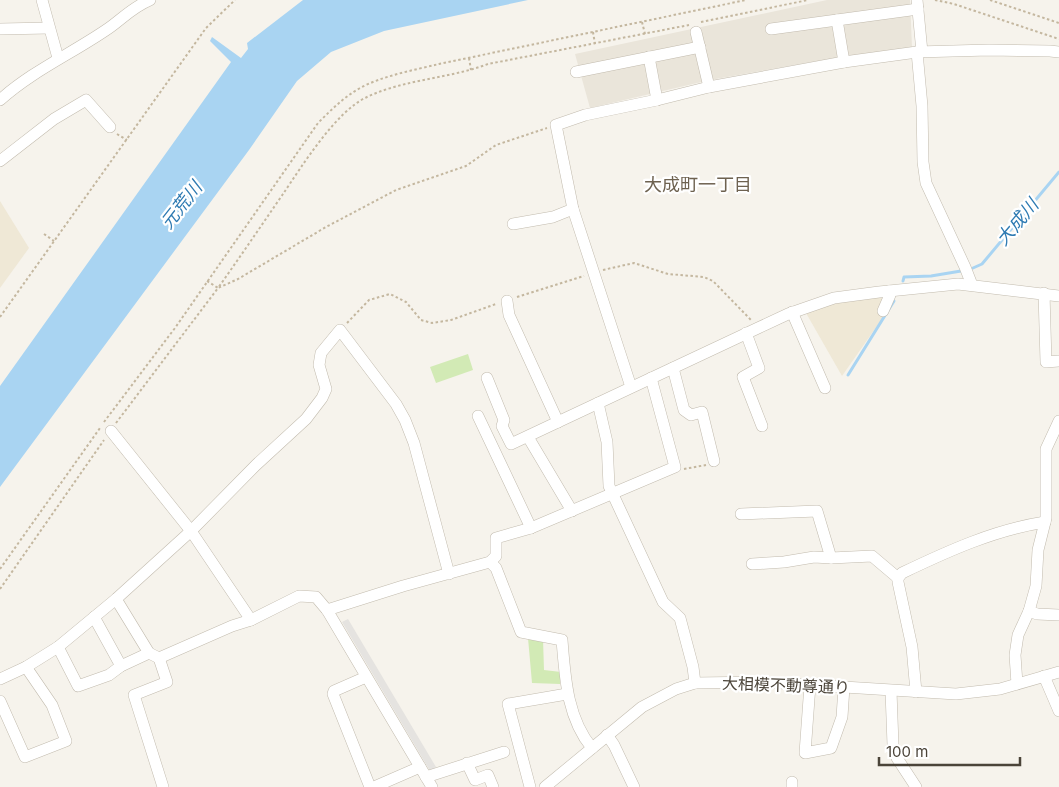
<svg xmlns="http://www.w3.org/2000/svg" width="1059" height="787" font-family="Inter,'Noto Sans JP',sans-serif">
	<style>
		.residential { fill: #eae5da }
		.education { fill: #efe8d6 }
		.green { fill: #d2eab5 }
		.parking { fill: #e5e3e0 }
		.water { fill: #a9d4f2 }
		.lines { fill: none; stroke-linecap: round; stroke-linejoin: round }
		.stream { stroke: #a9d4f2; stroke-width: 3 }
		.minor-casing { stroke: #c2bbae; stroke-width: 12 }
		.path { stroke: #c4b79f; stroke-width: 2; stroke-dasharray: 2.5 2.5; stroke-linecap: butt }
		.minor { stroke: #fff; stroke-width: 11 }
		.labels { text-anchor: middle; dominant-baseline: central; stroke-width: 4.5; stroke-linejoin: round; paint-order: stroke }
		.street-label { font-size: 16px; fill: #4b4439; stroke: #fff }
		.neighbourhood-label { font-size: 18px; fill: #6e6250; stroke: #fff }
		.water-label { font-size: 18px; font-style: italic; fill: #2e7ab2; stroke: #fff }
	</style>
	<rect width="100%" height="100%" fill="#f6f3ec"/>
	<path class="residential" d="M827 0H910L912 47 811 62 710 80 590 108 575 54Z"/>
	<g class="education">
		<path d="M0 201 29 248 0 288Z"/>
		<path d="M886 297V313L842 376 806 313 827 305 849 299Z"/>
	</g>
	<g class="green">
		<path d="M468 354 473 370 436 383 430 367Z"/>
		<path d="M528 638 543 639 544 670 561 672 560 684 532 683Z"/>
	</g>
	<path class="parking" d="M348 619 436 767 430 771 342 622Z"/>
	<path class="water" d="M303 0H528L384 31 331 52 297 81 249 150 0 487V386L231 62 210 41 212 37 241 58 248 49 247 43Z"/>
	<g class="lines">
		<g class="stream">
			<path d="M973 268 982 264 1059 172"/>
			<path d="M903 281 904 277 931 276 961 271"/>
			<path d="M848 375 894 301"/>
		</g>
		<defs>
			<g id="minor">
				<path d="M42 0 58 58"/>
				<path d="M917 0 922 52"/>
				<path d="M837 20 844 62"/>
				<path d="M0 29 49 28"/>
				<path d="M771 29 918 9"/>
				<path d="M696 32 709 87"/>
				<path d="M917 52 922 106 923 162 926 183 965 267 972 285"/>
				<path d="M649 57 657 100"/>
				<path d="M576 72 700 47"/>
				<path d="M0 100C32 71 73 53 109 28 123 18 133 7 150 0"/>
				<path d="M0 161 54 119 86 100 110 127"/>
				<path d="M513 224 553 217 573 209"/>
				<path d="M1044 293 1046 362 1059 361"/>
				<path d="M507 301 509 315 558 422"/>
				<path d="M883 311 890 295 889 291"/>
				<path d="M792 312 825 388"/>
				<path d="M746 333 759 368 743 377 762 426"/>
				<path d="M673 368 684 410 691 415 702 412 714 461"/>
				<path d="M487 378 504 420 502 426 511 444 758 328 788 314 834 298 879 292 958 284 1059 296"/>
				<path d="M631 387 573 209 556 125 585 115 657 100 709 87 844 62 917 52 989 50 1050 51 1059 52"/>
				<path d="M598 403 607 442 609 486 663 602 680 618 693 667 695 683"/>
				<path d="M478 416 531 528"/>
				<path d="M111 431 191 531 251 620 299 596 316 597 327 610 432 787"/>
				<path d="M528 437 572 511"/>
				<path d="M741 514 817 511 831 558"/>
				<path d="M490 562 496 568 521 632 562 640C565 677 567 718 592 748"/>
				<path d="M752 564 784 562 814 557 831 558 872 556 898 578"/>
				<path d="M116 599 149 653 159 658 232 626 251 620"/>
				<path d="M327 610 403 586 490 562 496 556V538L531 528 675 467 651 378"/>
				<path d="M1029 611 1037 614 1059 615"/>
				<path d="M94 617 121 666"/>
				<path d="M58 647 78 686 109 675 121 666 149 653"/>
				<path d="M159 658 167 682 134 695 163 787"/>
				<path d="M1044 676 1059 711"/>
				<path d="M366 677 334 691 333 694 370 787"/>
				<path d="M0 679 26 667 58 647 116 599 191 531 256 465 306 419 322 398 326 389 319 365 321 353 340 330 396 404 405 420 414 443 449 574"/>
				<path d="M1017 684 1015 655 1018 635 1029 611 1036 586 1038 550 1046 518V449L1059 421"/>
				<path d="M810 685 805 753 831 748 842 717 844 687"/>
				<path d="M891 691 893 745 897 758 916 787"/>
				<path d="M916 692 912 647 898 582V578L902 573C948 551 994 530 1045 522"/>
				<path d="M0 701 25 757 66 741 52 705 26 667"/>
				<path d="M607 735 614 745 634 787"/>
				<path d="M467 763 475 780 488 775 493 787"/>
				<path d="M426 777 504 752"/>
				<path d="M792 782V787"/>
				<path d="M374 787 420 767"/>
				<path d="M530 787 508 704 567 694"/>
				<path d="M545 787 642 707 676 689 695 683 764 682 956 694 1000 689 1059 672"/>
			</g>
		</defs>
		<use href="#minor" class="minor-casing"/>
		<g class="path">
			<path d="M935 0 954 4 1059 39"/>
			<path d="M990 0 1059 23"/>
			<path d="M642 22 645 34"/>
			<path d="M701 22 808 0"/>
			<path d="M593 32 595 44"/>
			<path d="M469 58 471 70"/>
			<path d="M117 134 127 140"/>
			<path d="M44 234 54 241"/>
			<path d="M603 270 634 263 668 274 704 277 713 281 751 320"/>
			<path d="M207 281 218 288C240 257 261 226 283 194 302 166 336 111 367 97 405 79 448 79 488 64L689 25"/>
			<path d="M517 297 584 276"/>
			<path d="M0 317 206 28 235 0"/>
			<path d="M347 323 369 300 390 294 406 302 421 320 432 323 451 320 496 304"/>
			<path d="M104 422 175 328 318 123C331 110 344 97 360 88 382 76 414 70 439 64L746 0"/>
			<path d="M116 423 218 288 238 279 326 227 396 190 466 166 496 145 547 128"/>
			<path d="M684 469 706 465"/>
			<path d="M0 569 100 428"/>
			<path d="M0 589 104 440"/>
		</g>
		<use href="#minor" class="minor"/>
	</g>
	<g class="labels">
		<g class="street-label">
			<text transform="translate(786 685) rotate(2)">大相模不動尊通り</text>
		</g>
		<g class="neighbourhood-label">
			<text x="698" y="184">大成町一丁目</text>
		</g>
		<g class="water-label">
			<text transform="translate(181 205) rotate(-52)">元荒川</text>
			<text transform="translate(1017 222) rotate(-50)">大成川</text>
		</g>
	</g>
	<path d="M879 757v8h141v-8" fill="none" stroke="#4b4439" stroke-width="2.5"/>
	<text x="886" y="757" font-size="15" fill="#4b4439" stroke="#ffffff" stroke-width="4" paint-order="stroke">100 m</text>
</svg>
